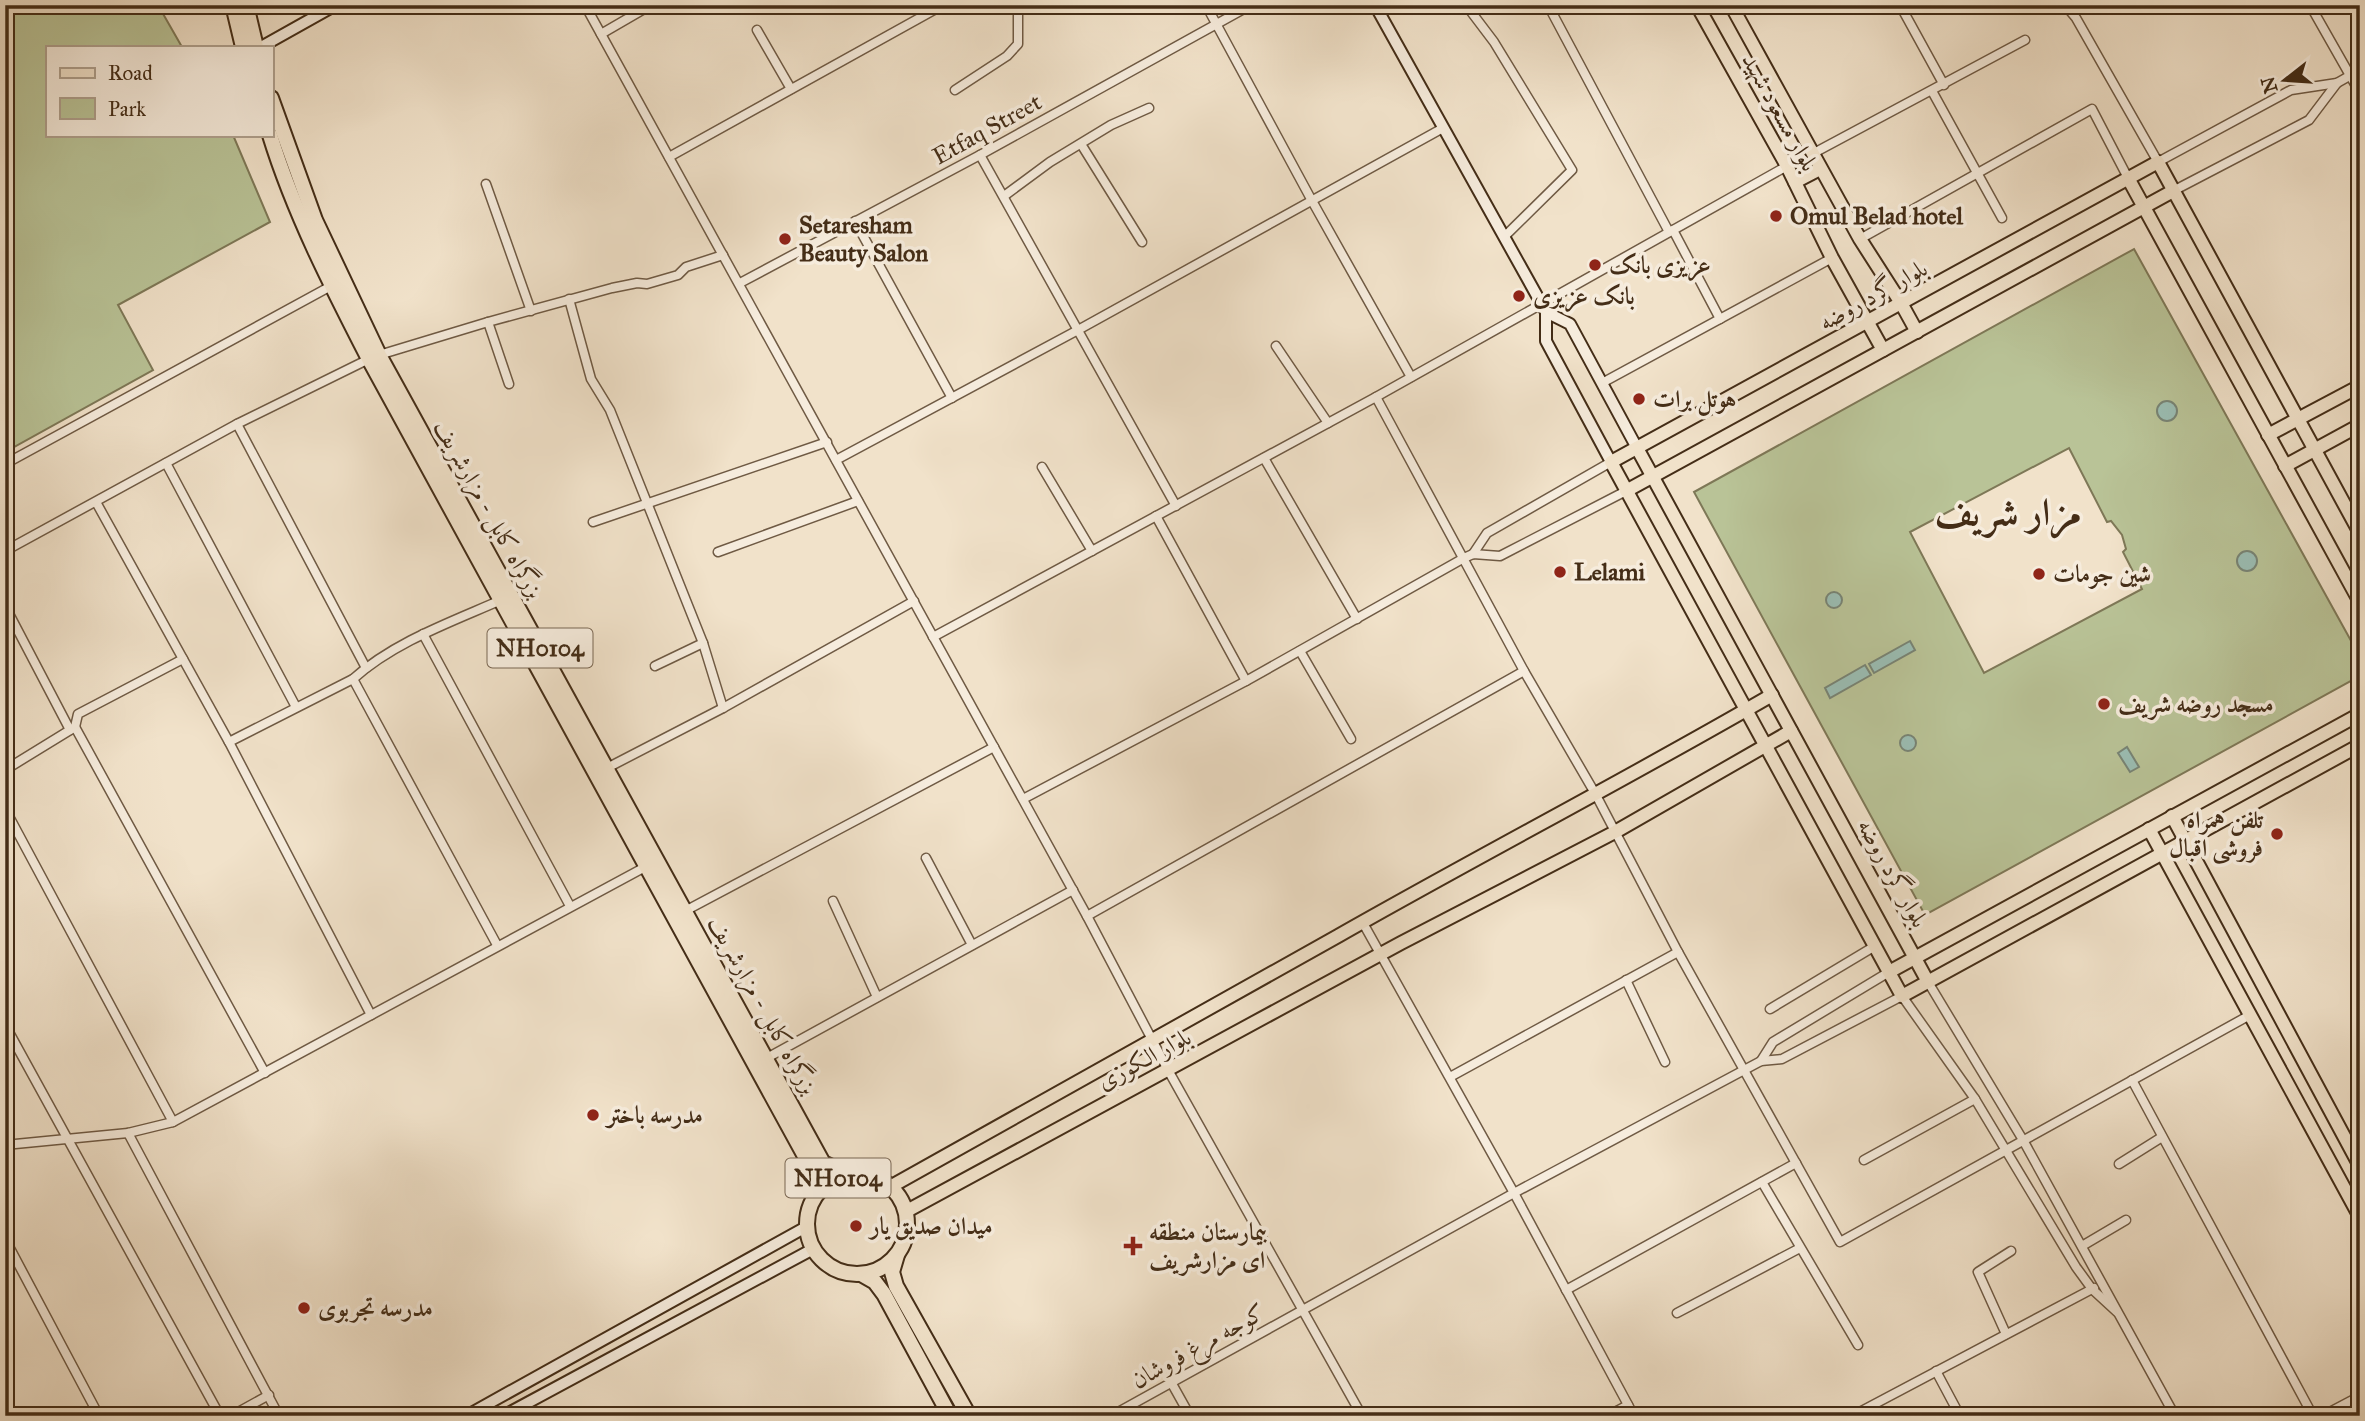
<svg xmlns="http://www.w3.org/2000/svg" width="2365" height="1421" font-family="'IM FELL Great Primer',Amiri,serif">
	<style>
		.green { fill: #b9c397; stroke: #7e7857; stroke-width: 2; fill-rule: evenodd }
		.water { fill: #9bbeb4; stroke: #788475; stroke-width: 2 }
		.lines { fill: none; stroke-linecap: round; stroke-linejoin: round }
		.street-casing { stroke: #6f5a44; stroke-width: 11 }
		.secondary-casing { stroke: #442d17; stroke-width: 14 }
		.primary-casing { stroke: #442d17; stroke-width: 16 }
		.highway-casing { stroke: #442d17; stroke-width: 18 }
		.street { stroke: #f6ecdd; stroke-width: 8 }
		.secondary { stroke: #f6ecdd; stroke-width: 10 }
		.primary { stroke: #f1e2ca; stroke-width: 12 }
		.highway { stroke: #f1e2ca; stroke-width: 14 }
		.poi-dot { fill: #8f2418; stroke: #f6ecdd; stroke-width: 2.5 }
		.labels { text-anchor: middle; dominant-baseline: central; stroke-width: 7; stroke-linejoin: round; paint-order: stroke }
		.shield { fill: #f6ecdd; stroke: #796652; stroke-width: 2 }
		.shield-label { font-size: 23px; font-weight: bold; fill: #442d17 }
		.street-label { font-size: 24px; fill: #442d17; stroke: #f6ecdd }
		.poi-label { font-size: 24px; font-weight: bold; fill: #442d17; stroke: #f6ecdd; text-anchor: start }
		.town-label { font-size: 38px; font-weight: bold; fill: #442d17; stroke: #f6ecdd }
	</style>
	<rect width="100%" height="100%" fill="#f1e2ca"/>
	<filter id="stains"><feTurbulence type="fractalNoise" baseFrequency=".00286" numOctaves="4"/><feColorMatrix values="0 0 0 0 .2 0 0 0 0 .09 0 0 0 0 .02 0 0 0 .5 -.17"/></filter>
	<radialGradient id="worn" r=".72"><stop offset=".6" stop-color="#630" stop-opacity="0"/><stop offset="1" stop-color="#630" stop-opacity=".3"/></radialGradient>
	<g class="green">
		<path d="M5 5H158L182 47H47V135H233L270 222 118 305 153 370 5 452Z"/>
		<path d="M2134 249 2360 657V676L1925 915 1694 492ZM2069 448 2107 522 2111 521 2122 535 2126 549 2123 552 2142 589 1984 673 1910 532Z"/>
	</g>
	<g class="water">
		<circle cx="2167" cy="411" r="10"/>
		<circle cx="2247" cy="561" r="10"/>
		<circle cx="1834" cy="600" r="8"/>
		<path d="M1910 641 1915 650 1874 673 1869 664Z"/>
		<path d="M1865 665 1871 675 1830 698 1825 688Z"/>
		<circle cx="1908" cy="743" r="8"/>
		<path d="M2127 747 2139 767 2130 772 2118 753Z"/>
	</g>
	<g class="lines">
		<defs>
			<g id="street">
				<path d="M585 5 1087 916 1168 1070 1362 1416"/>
				<path d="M1206 5 1311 199 1411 377"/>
				<path d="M1466 5 1494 42 1572 170 1504 237"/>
				<path d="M1548 5 1669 232"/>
				<path d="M1900 5 1944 85"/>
				<path d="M2065 5 2076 18 2158 162 2291 90 2337 83 2360 70"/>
				<path d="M2310 5 2360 93"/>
				<path d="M757 30 791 89"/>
				<path d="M601 34 651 5"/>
				<path d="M955 90 1007 56 1018 44V5"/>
				<path d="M1932 91 2002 218"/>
				<path d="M1081 144 1142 242"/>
				<path d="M1812 154 2025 40"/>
				<path d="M980 155 1176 506"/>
				<path d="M669 157 943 5"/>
				<path d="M486 184 531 311"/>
				<path d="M2173 191 2309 120 2337 83"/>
				<path d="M1004 196 1050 162 1111 125 1149 108"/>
				<path d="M855 221 952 398"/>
				<path d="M1673 230 1720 319"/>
				<path d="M1860 239 2092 109 2128 178"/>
				<path d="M740 283 980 155 1251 5"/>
				<path d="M569 299 591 379 610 410 703 643 723 708"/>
				<path d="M488 322 509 384"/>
				<path d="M1276 346 1328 423"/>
				<path d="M379 355 488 322 612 288 637 283 647 284 678 275 686 267 723 255"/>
				<path d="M1602 383 1832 258"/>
				<path d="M1376 397 1524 671 1596 795 1678 952 1840 1242 2250 1015"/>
				<path d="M237 424 366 668"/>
				<path d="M1264 458 1357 619"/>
				<path d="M836 460 1078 330 1443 128"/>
				<path d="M166 463 296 707"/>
				<path d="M5 464 331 286"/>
				<path d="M1042 467 1092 551"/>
				<path d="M96 502 229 742 371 1015"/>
				<path d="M1156 516 1246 681"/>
				<path d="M593 522 827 442"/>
				<path d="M5 551 237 424 369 359"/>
				<path d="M718 552 858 501"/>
				<path d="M1473 554 1487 533 1611 462"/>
				<path d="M5 606 70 730"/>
				<path d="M423 634 570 906"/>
				<path d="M933 637 1376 397 1787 166"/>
				<path d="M1300 651 1351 739"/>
				<path d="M655 666 703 643"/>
				<path d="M353 679 497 945"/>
				<path d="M75 727 265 1073"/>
				<path d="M229 742 353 679C394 642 451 622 501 600"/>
				<path d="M607 768 723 708 914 601"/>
				<path d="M5 770 75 727 78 714 183 659"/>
				<path d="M1023 799 1246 681 1464 558 1473 554 1500 556 1626 491"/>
				<path d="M5 809 173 1122"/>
				<path d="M926 858 972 945"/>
				<path d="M833 901 877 997"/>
				<path d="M685 911 994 747"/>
				<path d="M1087 916 1524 671"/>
				<path d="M1363 923 1514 1193 1634 1416"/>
				<path d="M1626 980 1665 1062"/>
				<path d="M1928 982 2023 1140 2175 1416"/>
				<path d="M1770 1009 1875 946"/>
				<path d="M5 1025 220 1416"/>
				<path d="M765 1059 1073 890"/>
				<path d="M1761 1061 1773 1042 1889 972"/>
				<path d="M1450 1077 1678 952"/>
				<path d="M2132 1080 2313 1416"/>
				<path d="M128 1133 279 1416"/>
				<path d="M5 1145 128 1133 173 1122 647 866"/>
				<path d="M1864 1160 1975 1099"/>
				<path d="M2119 1164 2162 1137"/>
				<path d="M1762 1182 1858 1345"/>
				<path d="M5 1239 99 1416"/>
				<path d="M2082 1246 2126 1220"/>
				<path d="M1566 1290 1796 1163"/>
				<path d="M1677 1313 1800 1248"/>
				<path d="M2006 1334 1978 1272 2011 1251"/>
				<path d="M1936 1371 1960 1416"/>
				<path d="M1171 1382 1190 1416"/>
				<path d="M231 1416 269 1395"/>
				<path d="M1111 1416 1514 1193 1761 1061 1782 1059 1902 996 1975 1099 2076 1267 2092 1289 2117 1312"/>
				<path d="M1607 1416 1628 1405"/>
				<path d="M1852 1416 2094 1288"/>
				<path d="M2322 1416 2360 1396"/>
			</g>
			<g id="secondary">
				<path d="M1375 5 1546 312V341L1611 462"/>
				<path d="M261 47 336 5"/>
				<path d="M1546 312 1570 324 1637 448"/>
				<path d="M466 1416 806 1227"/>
				<path d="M503 1416 813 1249"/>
			</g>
			<g id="primary">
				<path d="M1697 5 1787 166 1832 258 1883 350"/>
				<path d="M1731 5 1860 239 1901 303 1917 332"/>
				<path d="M2128 178 2360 602"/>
				<path d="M1795 182 1820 169"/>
				<path d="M2268 435 2360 386"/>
				<path d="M1637 448 1928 982"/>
				<path d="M2285 466 2360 425"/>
				<path d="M1626 491 2173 191"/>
				<path d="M2360 533 2158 162 1611 462 1902 996 2360 745"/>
				<path d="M2172 816 2360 1166"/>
				<path d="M2149 829 2360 1217"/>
				<path d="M1889 972 2360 714"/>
				<path d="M890 1187C1040 1104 1189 1020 1338 936 1482 854 1629 778 1772 695"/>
				<path d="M905 1212 1401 943 1615 832 1791 731"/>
			</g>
			<g id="highway">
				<path d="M233 5 243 47"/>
				<path d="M246 5 256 47"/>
				<path d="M271 98 315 220 379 355 823 1163 847 1174"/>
				<path d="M270 135C294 213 332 287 369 359L812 1169 819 1191"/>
				<circle cx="857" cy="1224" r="50"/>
				<path d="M897 1255 892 1272 896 1286 969 1416"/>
				<path d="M861 1274 875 1282 884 1294 950 1416"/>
			</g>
		</defs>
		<use href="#street" class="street-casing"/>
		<use href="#secondary" class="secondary-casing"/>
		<use href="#primary" class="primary-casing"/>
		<use href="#highway" class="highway-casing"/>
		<use href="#street" class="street"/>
		<use href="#secondary" class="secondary"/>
		<use href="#primary" class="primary"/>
		<use href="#highway" class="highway"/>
	</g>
	<g class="poi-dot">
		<circle cx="1776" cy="216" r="7"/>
		<circle cx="785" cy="239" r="7"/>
		<circle cx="1595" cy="265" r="7"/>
		<circle cx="1519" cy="296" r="7"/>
		<circle cx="1639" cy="399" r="7"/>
		<circle cx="1560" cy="572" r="7"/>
		<circle cx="2039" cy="574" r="7"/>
		<circle cx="2104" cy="704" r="7"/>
		<circle cx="2277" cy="834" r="7"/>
		<circle cx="593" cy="1115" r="7"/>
		<circle cx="856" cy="1226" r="7"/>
		<path d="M1129.5 1235.5h7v7h7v7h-7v7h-7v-7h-7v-7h7z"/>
		<circle cx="304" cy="1308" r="7"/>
	</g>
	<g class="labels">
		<g class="shield">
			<rect x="487.5" y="628.5" width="105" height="39" rx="5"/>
			<rect x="785.5" y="1158.5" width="105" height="39" rx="5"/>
		</g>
		<g class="shield-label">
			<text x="540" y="648">NH0104</text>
			<text x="838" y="1178">NH0104</text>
		</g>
		<g class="street-label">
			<text transform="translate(1780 112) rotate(61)">بلوار مسعود شهید</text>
			<text transform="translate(987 129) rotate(-29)">Etfaq Street</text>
			<text transform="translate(1873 295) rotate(-29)">بلوار گرد روضه</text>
			<text transform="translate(489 509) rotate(61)">بزرگراه کابل - مزارشریف</text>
			<text transform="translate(1893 873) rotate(61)">بلوار گرد روضه</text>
			<text transform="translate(763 1005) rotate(61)">بزرگراه کابل - مزارشریف</text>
			<text transform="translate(1144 1059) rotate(-28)">بلوار الکوزی</text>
			<text transform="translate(1198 1346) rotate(-29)">كوجه مرغ فروشان</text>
		</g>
		<g class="poi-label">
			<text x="1790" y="216">Omul Belad hotel</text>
			<text x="799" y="225">Setaresham<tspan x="799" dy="28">Beauty Salon</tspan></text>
			<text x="1609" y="265">عزیزی بانک</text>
			<text x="1533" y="296">بانک عزیزی</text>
			<text x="1653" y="399">هوتل برات</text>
			<text x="1574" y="572">Lelami</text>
			<text x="2053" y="574">شین جومات</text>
			<text x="2118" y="704">مسجد روضه شریف</text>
			<text x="2263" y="820" text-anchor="end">تلفن همراه<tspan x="2263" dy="28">فروشی اقبال</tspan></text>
			<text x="607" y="1115">مدرسه باختر</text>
			<text x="870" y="1226">میدان صدیق یار</text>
			<text x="1149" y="1232">بیمارستان منطقه<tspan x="1149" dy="28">ای مزارشریف</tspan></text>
			<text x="318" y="1308">مدرسه تجربوى</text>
		</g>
		<g class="town-label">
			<text x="2008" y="512">مزار شريف</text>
		</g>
	</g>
	<rect width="2365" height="1421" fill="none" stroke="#f1e2ca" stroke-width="28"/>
	<rect x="7" y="7" width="2351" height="1407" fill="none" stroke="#442d17" stroke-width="3.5"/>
	<rect x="14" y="14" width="2337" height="1393" fill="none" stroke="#442d17" stroke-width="2"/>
	<rect x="46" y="46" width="228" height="91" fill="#f6ecdd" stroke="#afa08e" stroke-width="2"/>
	<rect x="60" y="68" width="35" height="10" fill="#f1e2ca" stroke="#afa08e" stroke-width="2"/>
	<text x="108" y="80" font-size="21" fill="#442d17">Road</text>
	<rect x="60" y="98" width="35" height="21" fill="#b9c397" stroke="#afa08e" stroke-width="2"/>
	<text x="108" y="116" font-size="21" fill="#442d17">Park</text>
	<g transform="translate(2285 80) rotate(253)" stroke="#f6ecdd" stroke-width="5" paint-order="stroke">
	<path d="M0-5L12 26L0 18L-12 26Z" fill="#442d17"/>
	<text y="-10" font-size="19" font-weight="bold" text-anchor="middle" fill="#442d17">N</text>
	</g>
	<rect width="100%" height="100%" filter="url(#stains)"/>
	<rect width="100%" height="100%" fill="url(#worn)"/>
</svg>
